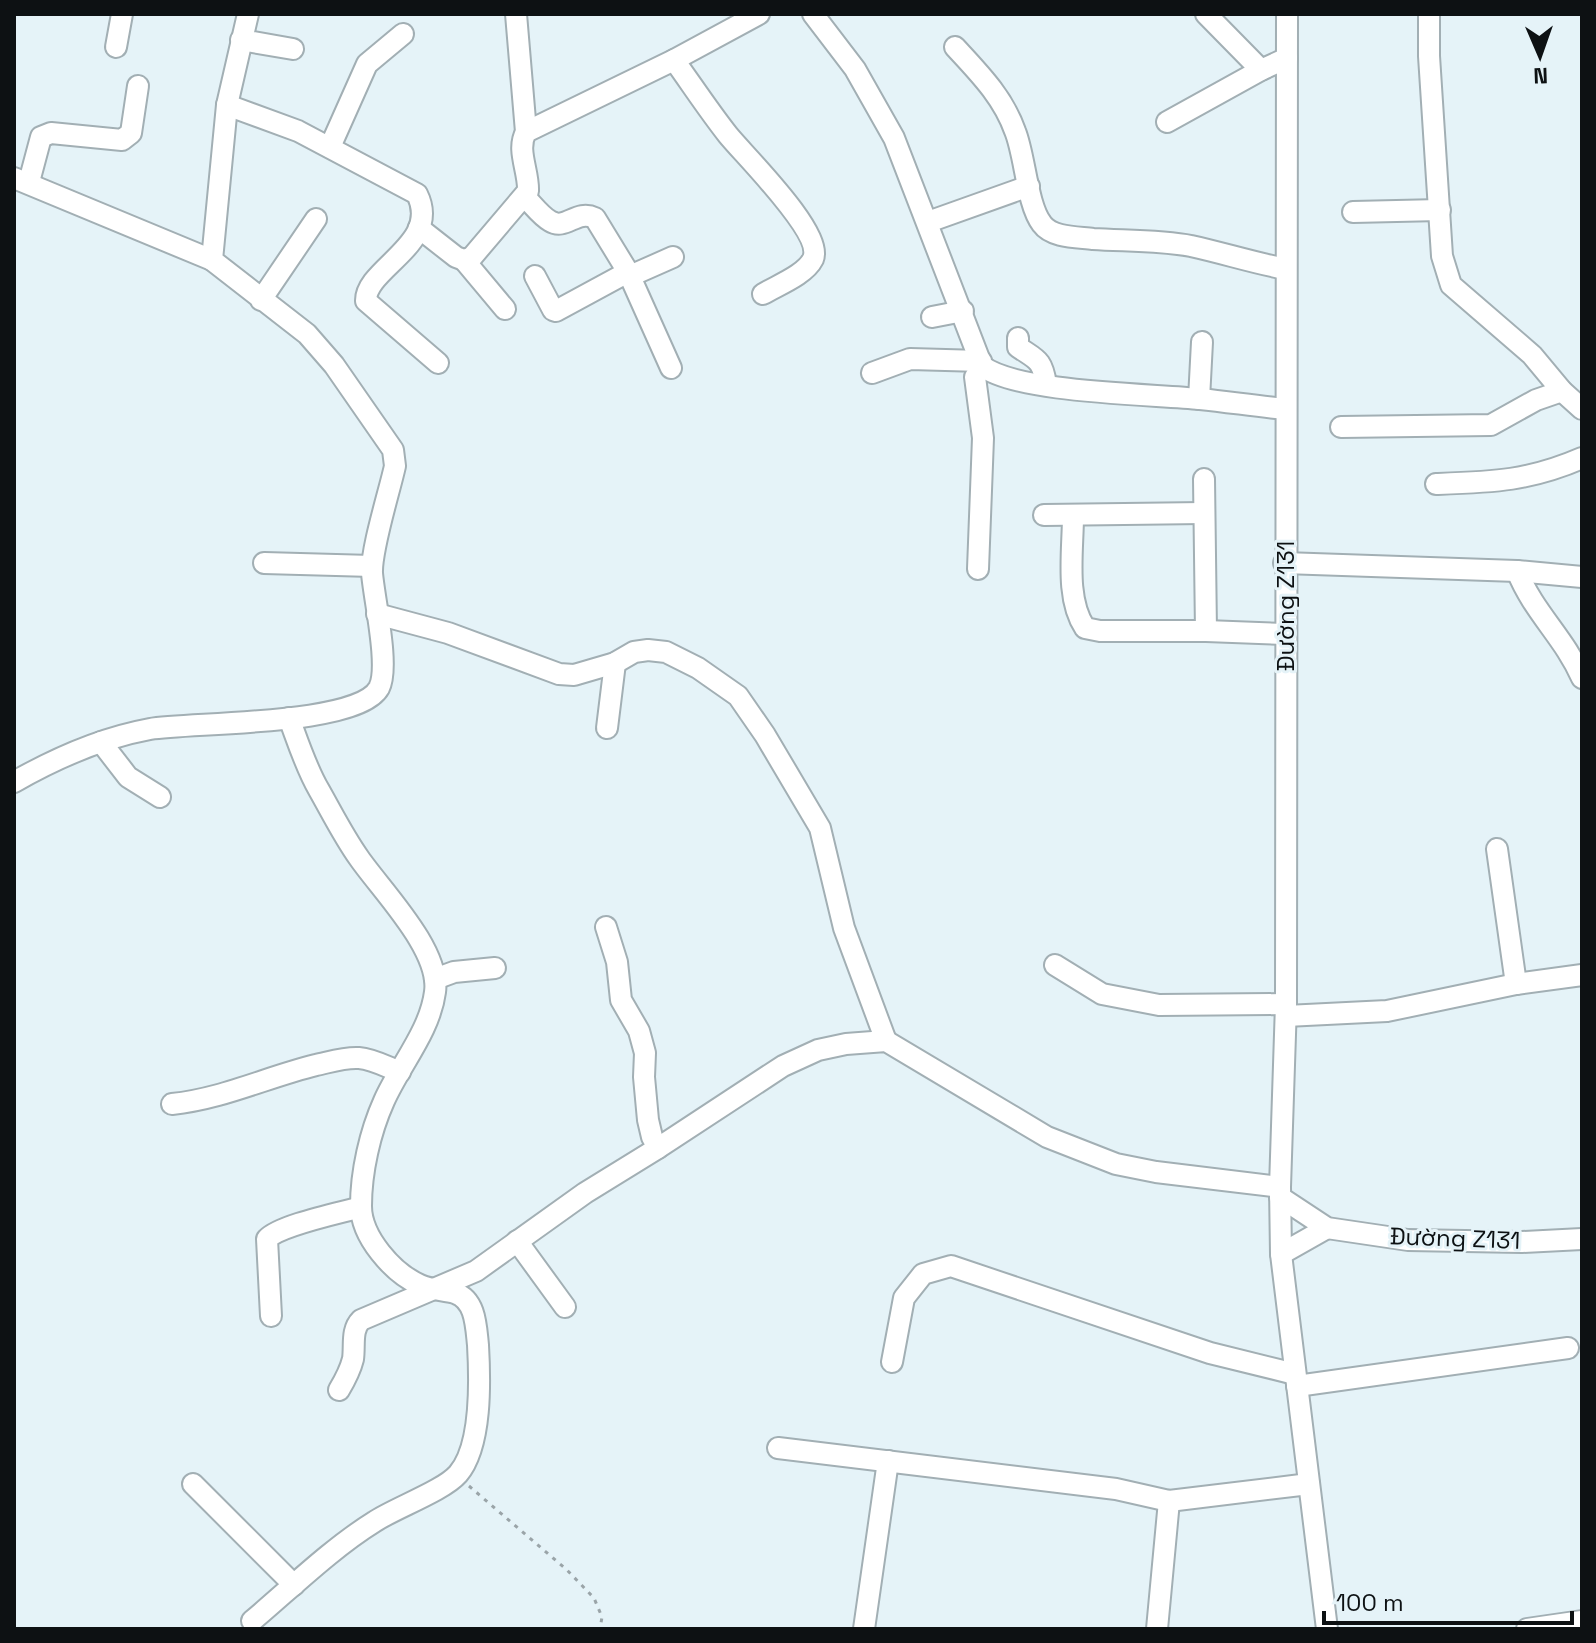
<svg xmlns="http://www.w3.org/2000/svg" width="1596" height="1643" font-family="'Space Grotesk',sans-serif">
	<style>
		.lines { fill: none; stroke-linecap: round; stroke-linejoin: round }
		.minor-casing { stroke: #a2afb4; stroke-width: 24 }
		.path { stroke: #9aa4a8; stroke-width: 3; stroke-dasharray: 4 6; stroke-linecap: butt }
		.minor { stroke: #fff; stroke-width: 20 }
		.labels { text-anchor: middle; dominant-baseline: central; stroke-width: 6; stroke-linejoin: round; paint-order: stroke }
		.street-label { font-size: 24px; fill: #0d1113; stroke: #e5f3f8 }
	</style>
	<rect width="100%" height="100%" fill="#e5f3f8"/>
	<g class="lines">
		<defs>
			<g id="minor">
				<path d="M516 14 526 132"/>
				<path d="M813 14 855 69 894 138 982 366C1017 393 1151 394 1200 399 1228 402 1256 406 1285 409"/>
				<path d="M1206 14 1261 70"/>
				<path d="M1287 14 1286 1004 1280 1187 1281 1254 1327 1629"/>
				<path d="M1429 14V56L1442 256 1451 285 1532 355 1562 391 1582 409"/>
				<path d="M241 40 293 49"/>
				<path d="M116 47 122 14"/>
				<path d="M955 47C979 73 1003 97 1015 131 1025 155 1027 205 1042 224 1052 238 1078 237 1093 239 1125 241 1160 240 1191 246 1223 253 1254 263 1286 269"/>
				<path d="M674 60C692 85 709 111 728 135 745 156 824 233 813 259 805 275 778 285 763 294"/>
				<path d="M227 105 298 131 417 194C442 244 365 268 366 301L438 363"/>
				<path d="M1167 122 1261 70 1287 58"/>
				<path d="M330 147 367 64 403 34"/>
				<path d="M14 178 212 260"/>
				<path d="M29 182 41 137 51 133 122 140 131 133 138 86"/>
				<path d="M525 197C533 205 541 216 550 221 566 231 576 209 595 218L628 272 671 368"/>
				<path d="M1353 212 1440 210"/>
				<path d="M928 222 1029 186"/>
				<path d="M419 228 456 257 464 260 472 257 528 191C529 171 516 150 526 132L674 60 759 14"/>
				<path d="M464 260 505 309"/>
				<path d="M535 276 553 310 556 311 628 272"/>
				<path d="M630 276 673 257"/>
				<path d="M261 300 316 219"/>
				<path d="M932 317 963 311"/>
				<path d="M1018 338V347C1037 360 1042 359 1046 384"/>
				<path d="M872 373 910 359 981 361"/>
				<path d="M1199 399 1202 342"/>
				<path d="M1341 427 1491 425 1536 400 1562 391"/>
				<path d="M1204 479 1206 631"/>
				<path d="M1436 484C1493 482 1529 481 1582 458"/>
				<path d="M1044 515 1204 513"/>
				<path d="M1073 515C1073 551 1065 598 1085 628L1100 631H1206L1284 634"/>
				<path d="M264 563 372 566"/>
				<path d="M1284 563 1517 571 1582 577"/>
				<path d="M978 569 983 438 975 377 982 366"/>
				<path d="M1517 571C1534 613 1564 637 1582 678"/>
				<path d="M377 614 448 633 559 674 574 675 615 663 634 652 648 650 666 652 698 668 738 696 765 735 820 828 844 928 886 1041"/>
				<path d="M607 728 615 663"/>
				<path d="M101 742 128 777 160 797"/>
				<path d="M14 782C56 758 101 738 150 729 192 722 358 726 379 688 390 667 374 599 372 573 371 549 389 493 395 466L393 450 334 365 307 334 212 260 227 105 248 14"/>
				<path d="M1497 849 1516 984"/>
				<path d="M606 927 617 962 621 1000 639 1031 645 1053 644 1077 648 1120 652 1137 658 1148"/>
				<path d="M1055 965 1102 994 1159 1005 1286 1004"/>
				<path d="M435 979 454 972 495 968"/>
				<path d="M1286 1016 1387 1011 1516 984 1582 975"/>
				<path d="M172 1104C222 1099 267 1077 316 1065 330 1062 345 1057 359 1058 373 1059 387 1067 400 1072"/>
				<path d="M1280 1197 1327 1228 1408 1240 1522 1242 1582 1239"/>
				<path d="M517 1241 565 1307"/>
				<path d="M1281 1254 1327 1228"/>
				<path d="M271 1316 267 1239C280 1225 340 1213 361 1207"/>
				<path d="M892 1362 904 1298 923 1274 951 1266 1210 1353 1295 1374"/>
				<path d="M1297 1386 1568 1348"/>
				<path d="M339 1390C345 1380 350 1371 353 1359 355 1345 351 1330 361 1320L476 1271 585 1193 658 1148 783 1066 818 1050 846 1044 886 1041 1047 1137 1116 1164 1156 1172 1280 1187"/>
				<path d="M778 1448 1116 1489 1169 1501 1309 1484"/>
				<path d="M193 1484 294 1585"/>
				<path d="M252 1621C290 1589 332 1548 374 1522 395 1508 443 1491 458 1474 482 1446 480 1380 478 1345 476 1327 476 1300 455 1293 444 1290 431 1290 420 1285 393 1273 361 1237 361 1206 361 1172 370 1132 384 1101 400 1065 430 1031 435 992 441 950 381 890 359 858 344 837 332 813 319 790 306 768 298 742 289 718"/>
				<path d="M864 1629 888 1461"/>
				<path d="M1157 1629 1169 1501"/>
				<path d="M1527 1629 1582 1621"/>
			</g>
		</defs>
		<use href="#minor" class="minor-casing"/>
		<path class="path" d="M469 1486 567 1570 594 1598 602 1617 600 1629"/>
		<use href="#minor" class="minor"/>
	</g>
	<g class="labels">
		<g class="street-label">
			<text transform="translate(1285 606) rotate(-90)">Đường Z131</text>
			<text transform="translate(1455 1238) rotate(2)">Đường Z131</text>
		</g>
	</g>
	<rect width="1596" height="1643" fill="none" stroke="#0d1113" stroke-width="32"/>
	<g transform="translate(1540 56) rotate(178)" stroke="#e5f3f8" stroke-width="6" paint-order="stroke">
	<path d="M0-6L14 30L0 20L-14 30Z" fill="#0d1113"/>
	<text y="-12" font-size="22" font-weight="bold" text-anchor="middle" fill="#0d1113">N</text>
	</g>
	<path d="M1324 1611v12h248v-12" fill="none" stroke="#0d1113" stroke-width="4"/>
	<text x="1336" y="1611" font-size="24" fill="#0d1113" stroke="#e5f3f8" stroke-width="6" paint-order="stroke">100 m</text>
</svg>
